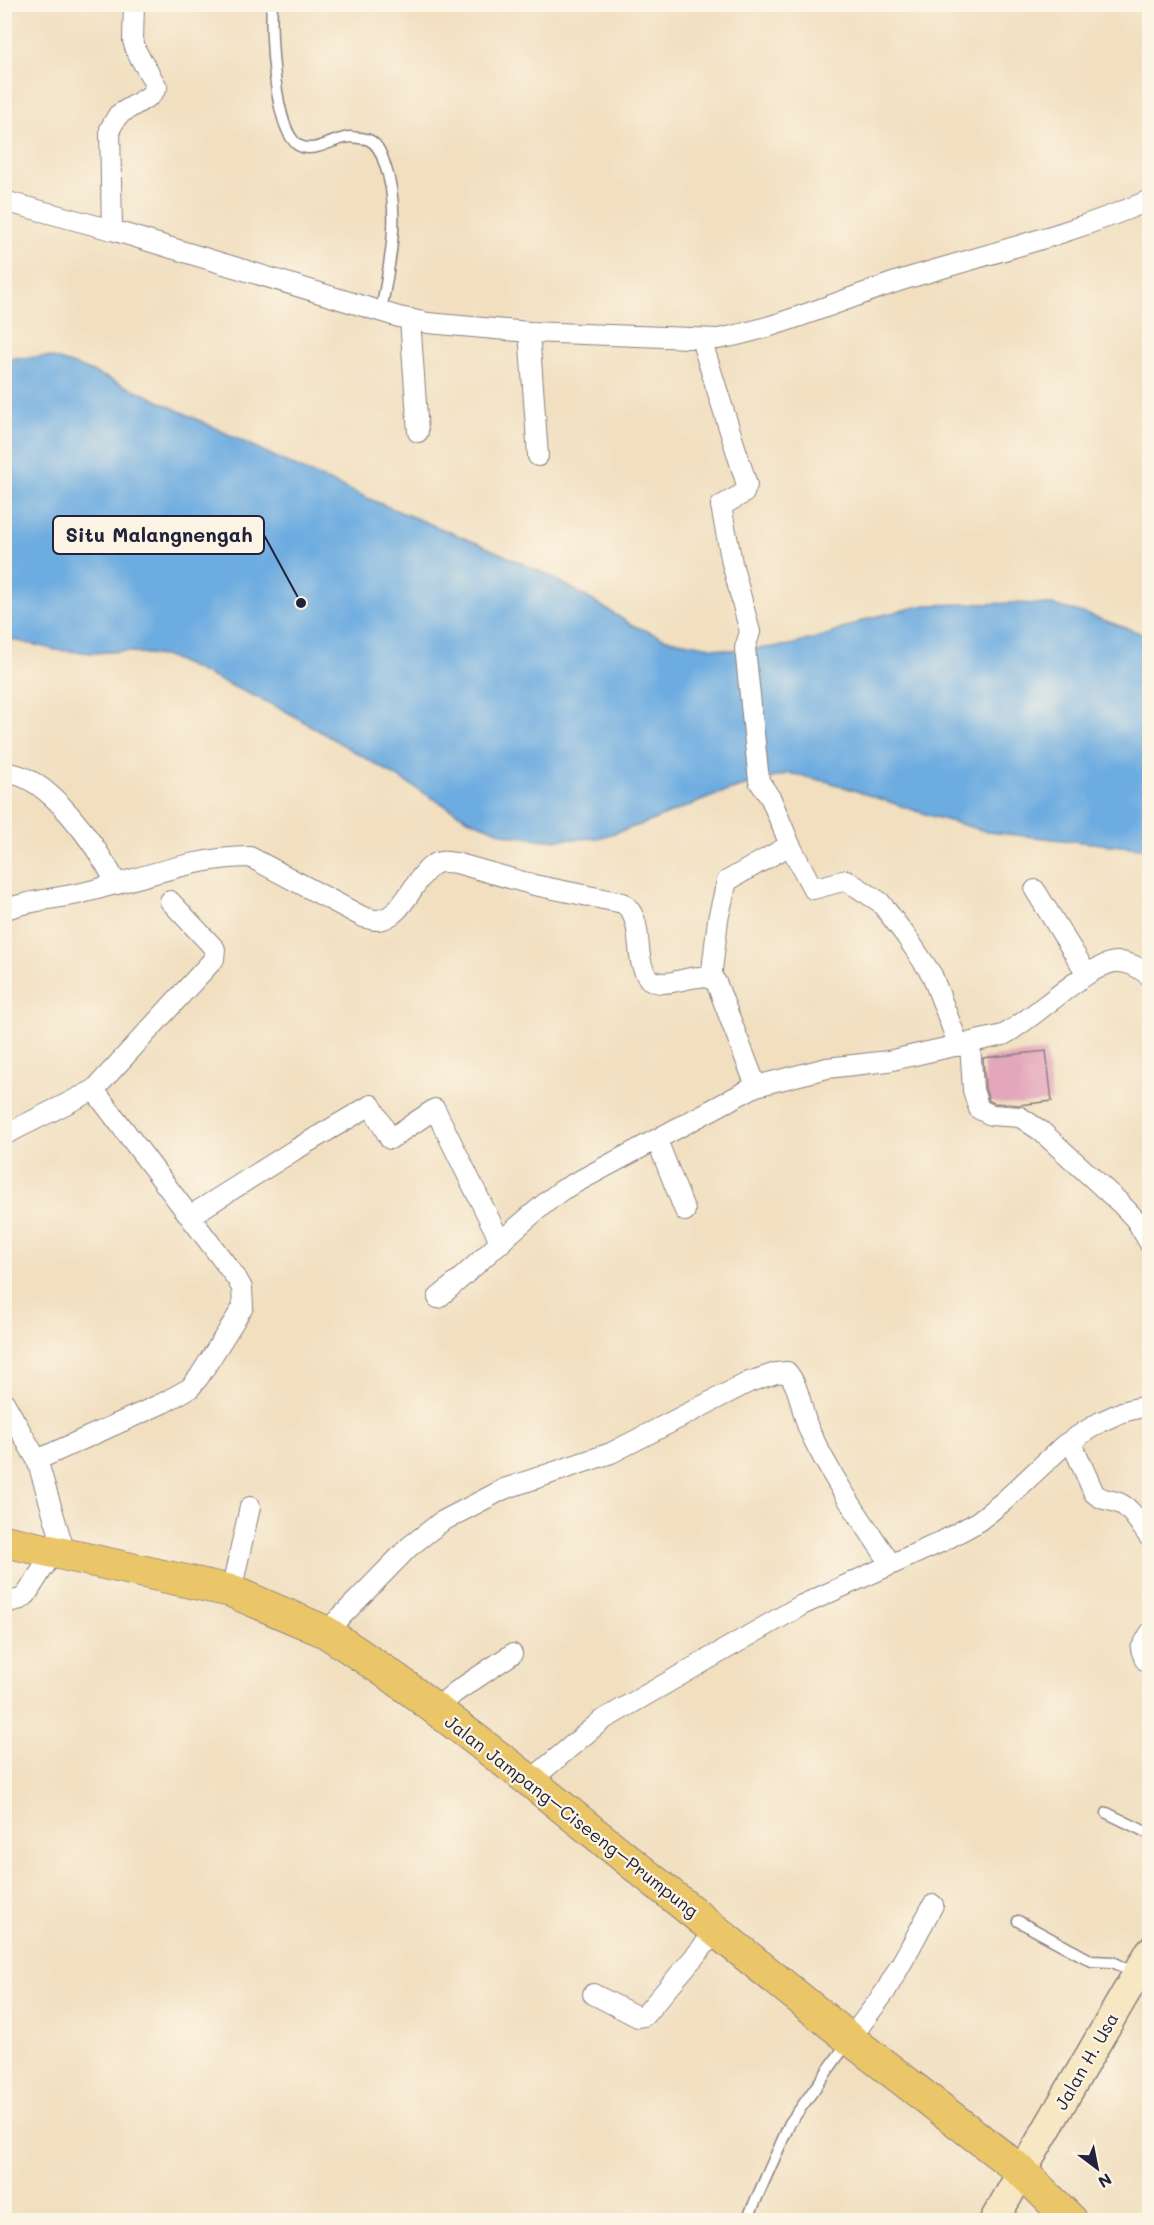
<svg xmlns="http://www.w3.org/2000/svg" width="1154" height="2225" font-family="Mali,sans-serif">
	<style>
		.water { fill: #6dace0; stroke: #48678e; stroke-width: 1.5 }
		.building { fill: #e3a6bb }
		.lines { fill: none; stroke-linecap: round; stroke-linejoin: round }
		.lane-casing { stroke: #8a807e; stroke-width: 13 }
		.street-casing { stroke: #8a807e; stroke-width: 22 }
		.secondary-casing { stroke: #8a807e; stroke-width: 31 }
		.primary-casing { stroke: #8a807e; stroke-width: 34 }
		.lane { stroke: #fff; stroke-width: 10 }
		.street { stroke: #fff; stroke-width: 20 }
		.secondary { stroke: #f7e8c3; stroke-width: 28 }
		.primary { stroke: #ebc669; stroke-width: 32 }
		.labels { text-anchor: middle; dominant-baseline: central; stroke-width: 4.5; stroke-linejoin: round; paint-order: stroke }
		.street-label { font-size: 18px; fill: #22223b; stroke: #fcf5e5 }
		.leader { fill: none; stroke: #22223b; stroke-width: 2 }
		.callout-dot { fill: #22223b; stroke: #fcf5e5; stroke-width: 2 }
		.callout { fill: #fcf5e5; stroke: #22223b; stroke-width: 2 }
		.callout-label { font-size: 20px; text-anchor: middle; font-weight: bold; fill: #22223b }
	</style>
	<rect width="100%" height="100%" fill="#fcf5e5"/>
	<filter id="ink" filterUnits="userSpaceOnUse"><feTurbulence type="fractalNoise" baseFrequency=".0167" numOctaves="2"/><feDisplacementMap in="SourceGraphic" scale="12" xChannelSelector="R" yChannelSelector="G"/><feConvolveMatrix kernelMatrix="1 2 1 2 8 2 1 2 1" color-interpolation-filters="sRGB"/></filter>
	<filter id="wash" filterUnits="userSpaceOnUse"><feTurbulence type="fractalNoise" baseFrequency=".008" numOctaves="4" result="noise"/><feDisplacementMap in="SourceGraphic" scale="24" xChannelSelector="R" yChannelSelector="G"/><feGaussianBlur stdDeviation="1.35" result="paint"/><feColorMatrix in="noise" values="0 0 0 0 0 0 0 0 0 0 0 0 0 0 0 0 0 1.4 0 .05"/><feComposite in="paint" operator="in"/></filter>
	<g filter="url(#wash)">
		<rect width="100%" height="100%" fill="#f1dfc0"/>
		<path class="water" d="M50 357 83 368 140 392 292 465 388 507 477 543 550 576 595 602 632 625 667 639 727 650 756 649 790 645 827 635 870 618 925 605 1017 603 1052 605 1083 613 1149 636V849L988 832 935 817 829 782 789 773 721 793 643 824 598 838 545 840 508 835 468 819 284 710 169 657 125 651 93 653 56 650 5 638 4 358Z"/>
		<g id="blocks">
			<path class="building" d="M1046 1051 1052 1101 1019 1105 994 1103 989 1101 985 1088 983 1058Z"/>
		</g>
	</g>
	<g filter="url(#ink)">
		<use href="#blocks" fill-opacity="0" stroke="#8a807e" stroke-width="1.5"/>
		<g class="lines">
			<defs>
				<g id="lane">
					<path d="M272 4C270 32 274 129 298 145 314 155 335 137 351 137 356 138 365 138 369 140 378 144 381 154 384 162 402 210 390 262 381 311"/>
					<path d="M1107 1813 1150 1834"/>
					<path d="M1018 1921 1092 1961 1113 1962 1137 1974"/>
					<path d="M747 2220 790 2123 848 2042"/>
				</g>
				<g id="street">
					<path d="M4 201 112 230 399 317 428 323 529 332 718 339C782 327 843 299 905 279 987 254 1071 234 1150 200"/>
					<path d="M112 230 110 129 118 115 151 95 157 87 136 51 133 40 134 4"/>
					<path d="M410 319 418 432"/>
					<path d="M529 332 538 456"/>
					<path d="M701 339 747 485 744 493 721 506 732 563 750 632 745 648 759 781 771 799 790 845 727 881 718 919 711 979"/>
					<path d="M4 773C48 772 98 849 117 884"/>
					<path d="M790 845 813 889 846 880 880 902 906 936 932 975 959 1046"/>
					<path d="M1035 890 1087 974"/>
					<path d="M4 910C29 900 56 899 82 893 137 880 193 857 250 857L363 917C367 918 373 920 377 920 403 919 414 877 433 865 440 860 448 862 456 863L534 885 623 903C647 922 631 956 649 979 669 992 697 967 716 982L756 1086"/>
					<path d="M970 1043 973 1090 979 1109 991 1115 1020 1117 1041 1131 1120 1203 1136 1220 1150 1244"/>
					<path d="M4 1135 94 1090 214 959 215 949 170 901"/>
					<path d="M657 1140 685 1211"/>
					<path d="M190 1216 293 1151 371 1105 390 1139 435 1109 501 1243"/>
					<path d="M438 1298C480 1263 518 1223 562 1190L756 1086 827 1068 888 1061 1003 1035C1033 1020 1088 964 1116 962 1129 961 1139 968 1150 976"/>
					<path d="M4 1402 37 1460 65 1553"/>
					<path d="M1071 1441 1094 1493C1102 1501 1111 1499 1121 1504 1132 1509 1142 1528 1150 1538"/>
					<path d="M37 1460 163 1403 190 1388 199 1377 243 1307 242 1288 237 1279 94 1090"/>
					<path d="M231 1591 250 1507"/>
					<path d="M4 1603 21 1599 26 1595 54 1551"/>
					<path d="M326 1632 409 1547 441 1522 504 1489 611 1453 749 1382 776 1373 787 1372C801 1388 801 1413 810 1432 832 1479 863 1522 891 1564"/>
					<path d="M1150 1633 1141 1649 1145 1660 1150 1664"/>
					<path d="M436 1710 454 1693 512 1654"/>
					<path d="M530 1781 601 1721 802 1605 941 1542 976 1523 1004 1501 1064 1445 1100 1422 1122 1412 1150 1405"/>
					<path d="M593 1994 638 2017 644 2016 717 1930"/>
					<path d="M850 2039 885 1992 905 1957 933 1905"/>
				</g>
				<path id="secondary" d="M994 2220 1150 1951"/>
				<path id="primary" d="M4 1541 231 1591 326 1632 396 1679 530 1781 850 2039 1021 2171 1071 2220"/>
			</defs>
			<use href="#lane" class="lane-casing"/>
			<use href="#street" class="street-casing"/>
			<use href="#secondary" class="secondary-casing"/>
			<use href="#primary" class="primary-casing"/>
			<use href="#lane" class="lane"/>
			<use href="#street" class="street"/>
			<use href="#secondary" class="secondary"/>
			<use href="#primary" class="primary"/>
		</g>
	</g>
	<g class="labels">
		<g class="street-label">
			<text transform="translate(572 1816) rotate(38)">Jalan Jampang–Ciseeng–Prumpung</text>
			<text transform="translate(1086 2061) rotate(-60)">Jalan H. Usa</text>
		</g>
	</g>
	<path class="leader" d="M301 603L264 535"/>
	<circle class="callout-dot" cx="301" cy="603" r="6"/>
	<rect class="callout" x="53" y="516" width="211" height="38" rx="6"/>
	<g class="callout-label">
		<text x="159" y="542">Situ Malangnengah</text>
	</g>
	<rect width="1154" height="2225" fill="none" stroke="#fcf5e5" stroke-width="24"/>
	<g transform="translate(1097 2168) rotate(148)" stroke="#fcf5e5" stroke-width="4.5" paint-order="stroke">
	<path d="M0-4.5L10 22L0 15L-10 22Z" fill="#22223b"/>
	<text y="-9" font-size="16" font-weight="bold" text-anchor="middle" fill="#22223b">N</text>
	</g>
</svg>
